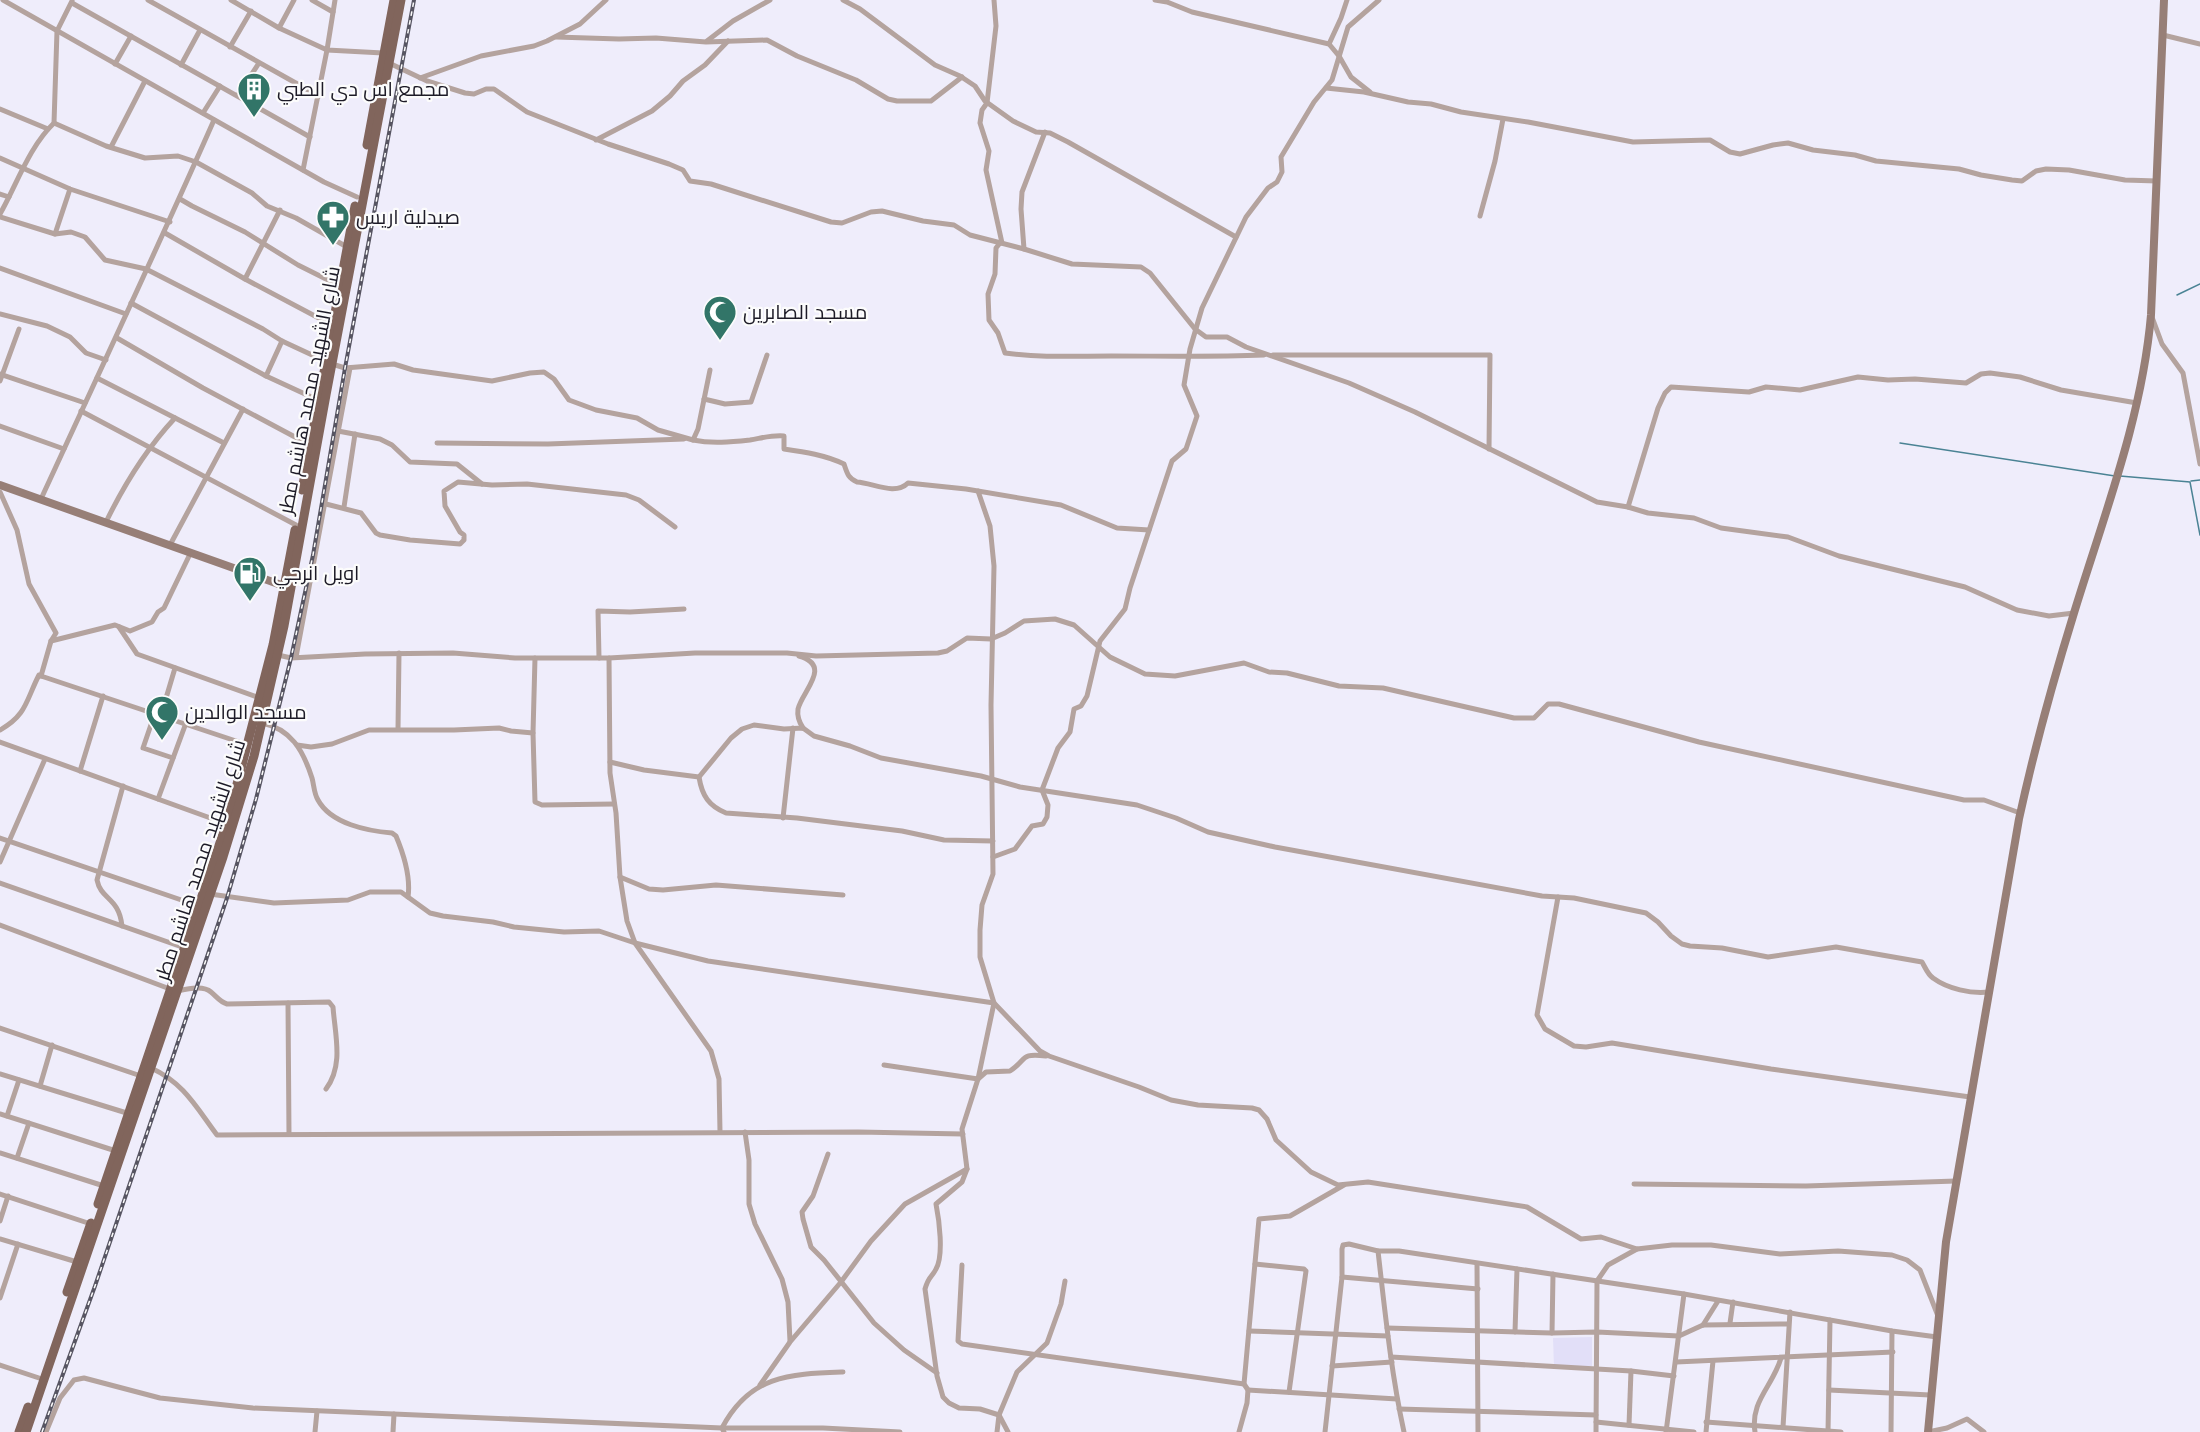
<svg xmlns="http://www.w3.org/2000/svg" width="2200" height="1432" font-family="Poppins,Cairo,sans-serif">
	<style>
		.built { fill: #e2dff8 }
		.lines { fill: none; stroke-linecap: round; stroke-linejoin: round }
		.stream { stroke: #4a8394; stroke-width: 1.5 }
		.street { stroke: #b4a39e; stroke-width: 5 }
		.secondary { stroke: #977f77; stroke-width: 8 }
		.primary { stroke: #81655c; stroke-width: 9 }
		.rail-casing { stroke: #575562; stroke-width: 4 }
		.rail { stroke: #fcfcfc; stroke-width: 1.5; stroke-dasharray: 4.5; stroke-linecap: butt }
		.labels { text-anchor: middle; dominant-baseline: central; stroke-width: 4.5; stroke-linejoin: round; paint-order: stroke }
		.poi-label { font-size: 20px; fill: #1d1b27; stroke: #fcfcfc; text-anchor: start }
		.street-label { font-size: 20px; fill: #1d1b27; stroke: #fcfcfc }
	</style>
	<rect width="100%" height="100%" fill="#efedfb"/>
	<path class="built" d="M1592 1337V1366L1554 1367 1553 1338Z"/>
	<g class="lines">
		<g class="stream">
			<path d="M2177 295 2200 284"/>
			<path d="M1900 443 2115 476"/>
			<path d="M2120 476 2190 482 2200 535"/>
			<path d="M2191 481 2200 480"/>
		</g>
		<g class="street">
			<path d="M3 0 324 182 357 197"/>
			<path d="M148 0 319 96"/>
			<path d="M231 0 279 28 327 50 383 53"/>
			<path d="M312 0 333 12"/>
			<path d="M843 0 860 9 935 65 960 76 975 86 985 101 1013 121 1036 132 1050 133 1068 142 1236 237"/>
			<path d="M994 0 996 26 987 103 982 110 980 123 989 151 986 170 1002 243"/>
			<path d="M1155 0 1167 2 1192 12 1329 44 1339 56 1351 77 1370 92"/>
			<path d="M72 3 310 137"/>
			<path d="M279 28 294 0"/>
			<path d="M2163 35 2200 44"/>
			<path d="M556 37 619 39 656 38 706 42 767 40 797 56 856 80 888 99 897 101H931L962 77"/>
			<path d="M707 41 733 21 770 0"/>
			<path d="M1329 44 1341 18 1347 0"/>
			<path d="M230 47 251 11"/>
			<path d="M389 63 427 81 465 93 474 94 486 89H494L527 112 608 144 669 164 683 170 690 181 711 184 831 222 842 223 871 212 882 211 923 221 954 225 970 235 1024 249 1072 264 1141 267 1150 273 1195 329 1206 337H1227L1246 347 1349 383 1415 412 1597 502 1628 507 1648 513 1694 518 1721 528 1788 537 1839 556 1965 587 2017 610 2049 616 2074 613"/>
			<path d="M115 64 131 36"/>
			<path d="M181 65 200 30"/>
			<path d="M420 78 481 56 534 46 547 41 580 24 606 0"/>
			<path d="M1326 88 1364 92 1408 102 1431 104 1461 112 1528 122 1633 142 1710 140 1730 152 1740 154 1773 145 1788 143 1813 150 1855 155 1876 161 1959 169 1981 175 2012 180 2022 181 2036 171 2046 169 2069 170 2125 180 2157 181"/>
			<path d="M238 95 259 63"/>
			<path d="M0 109 48 129"/>
			<path d="M203 113 220 86"/>
			<path d="M54 123 106 146 145 158 178 156 196 162 252 193 267 206 296 218 347 247"/>
			<path d="M596 140 652 111 670 96 683 81 705 65 728 41"/>
			<path d="M111 147 145 81"/>
			<path d="M0 158 70 189 170 222"/>
			<path d="M303 170 327 50 335 0"/>
			<path d="M0 194 9 197"/>
			<path d="M180 199 192 206 245 232 298 265 340 286"/>
			<path d="M0 214C17 184 29 147 54 123L57 31 72 1"/>
			<path d="M1480 216 1495 161 1503 119"/>
			<path d="M0 217 55 234 71 232 85 237 105 260 146 269 263 329 282 341 325 361"/>
			<path d="M165 233 245 279 332 325"/>
			<path d="M55 234 70 189"/>
			<path d="M1000 243 996 248 995 274 988 294 989 320 998 333 1005 353C1041 358 1076 356 1111 356 1162 356 1213 357 1264 355"/>
			<path d="M1024 249 1021 209 1022 192 1045 132"/>
			<path d="M0 268 126 314"/>
			<path d="M245 279 280 210"/>
			<path d="M131 303 266 376 318 400"/>
			<path d="M0 314 47 326 70 337 86 353 106 360"/>
			<path d="M2152 317 2162 344 2183 373 2200 464"/>
			<path d="M117 338 203 388 310 445"/>
			<path d="M1273 355H1490L1489 449"/>
			<path d="M332 364 345 368 394 364 413 370 492 381 530 373 544 372 554 379 569 400 596 410 637 418 658 430 693 440 698 429 710 370"/>
			<path d="M0 374 85 403"/>
			<path d="M266 376 282 341"/>
			<path d="M97 378 224 443"/>
			<path d="M0 381 19 329"/>
			<path d="M704 399 725 404 751 402 767 355"/>
			<path d="M81 411 296 525"/>
			<path d="M0 426 64 449"/>
			<path d="M338 431 380 439 392 445 410 462 457 464 482 484"/>
			<path d="M693 440C712 444 731 442 750 440 762 438 771 435 784 436V449C805 452 825 455 844 464 847 473 848 478 857 482 873 483 895 496 908 483L966 489 1061 505 1117 528 1149 530"/>
			<path d="M437 443 548 444 684 439"/>
			<path d="M978 491 990 526 994 566 991 705 993 874 982 905 980 930V957L994 1003 978 1079 962 1129 967 1169 962 1182 936 1204C939 1219 944 1255 936 1269 931 1279 929 1275 925 1289L937 1376 943 1397 949 1403 959 1408 980 1409 999 1415 1008 1432"/>
			<path d="M0 492 17 530 29 584 56 633 51 641 41 676 39 675C26 700 27 715 0 730"/>
			<path d="M41 499C99 373 158 247 214 120"/>
			<path d="M326 504 361 513 376 533 380 535 410 540 460 544 464 540V535L460 532 445 506 444 491 458 482 492 485 527 484 626 495 639 500 675 527"/>
			<path d="M344 507 355 434"/>
			<path d="M1628 507 1658 408 1665 393 1671 387 1749 392 1766 387 1800 390 1858 377 1888 380 1915 379 1966 383 1981 374 1990 373 2020 377 2061 390 2137 403"/>
			<path d="M106 522C124 485 147 448 175 418"/>
			<path d="M170 545 243 409"/>
			<path d="M119 627 137 654 260 698"/>
			<path d="M51 641 115 625 130 631 152 622 158 612 164 608 191 552"/>
			<path d="M278 655 291 658 365 654 453 653 515 658H609L695 653H787L816 656 938 653 947 651 967 638 991 639 1005 633 1024 621 1055 619 1074 625 1110 657 1145 674 1175 676 1244 663 1269 672 1287 673 1339 686 1383 688 1514 718H1534L1548 704H1559L1699 742 1964 800H1984L2020 813"/>
			<path d="M799 656C833 666 802 691 798 709 797 716 799 722 803 728"/>
			<path d="M296 657 350 368"/>
			<path d="M535 658 533 733 535 802 542 805 614 804"/>
			<path d="M599 658 598 611 630 612 684 609"/>
			<path d="M609 658 610 773 616 813 620 877 627 921 635 943 711 1051 719 1079 720 1132"/>
			<path d="M41 676 248 745"/>
			<path d="M155 713 143 748 173 758"/>
			<path d="M161 715 175 668"/>
			<path d="M262 723C291 729 303 750 312 778 314 785 314 794 318 800 331 824 368 831 392 833L396 836C404 855 411 876 408 897"/>
			<path d="M398 729 399 653"/>
			<path d="M0 742 227 824"/>
			<path d="M297 745 311 747 332 744 369 730H454L499 728 511 731 533 733"/>
			<path d="M610 762 644 770 699 777 731 738 742 729 754 725 784 729 803 728 814 736 850 746 881 758 981 776 1020 787 1137 805 1176 818 1208 832 1275 847 1542 896 1574 898 1646 913 1658 922 1671 936 1682 944 1690 946 1722 948 1768 957 1836 947 1922 962C1925 967 1928 975 1933 978 1948 989 1971 994 1989 992"/>
			<path d="M80 771 103 696"/>
			<path d="M699 777C702 796 709 806 726 813L797 818 902 831 944 840 993 841"/>
			<path d="M158 799 186 723"/>
			<path d="M783 818 793 728"/>
			<path d="M0 838 199 906"/>
			<path d="M993 857 1015 849 1032 826 1043 824 1047 817 1048 805 1042 790 1058 748 1070 732 1074 709 1081 706 1087 696 1100 641 1125 609 1130 588 1172 461 1186 449 1197 416 1184 385 1190 349 1202 308 1246 217 1268 188 1277 182 1282 172 1281 157 1314 102 1332 80 1348 27 1379 0"/>
			<path d="M0 862 45 759"/>
			<path d="M620 877 649 889 663 890 716 885 843 895"/>
			<path d="M0 883 185 948"/>
			<path d="M210 894 274 903 348 900 370 892H401L430 913 443 916 493 922 514 927 564 932 599 931 635 943 708 961 994 1003 1040 1051 1049 1056 1139 1087 1171 1100 1198 1105 1252 1108 1259 1110 1267 1119 1276 1140 1311 1172 1338 1185 1368 1182 1527 1207 1581 1239 1601 1237 1637 1249 1672 1245H1711L1780 1254 1838 1251 1892 1255 1907 1260 1920 1270 1938 1316"/>
			<path d="M1558 897 1537 1015 1545 1029 1574 1046 1586 1047 1612 1043 1771 1069 1970 1097"/>
			<path d="M0 925 170 989"/>
			<path d="M122 926C119 897 101 900 97 880L123 786"/>
			<path d="M177 991C187 989 203 985 211 992 217 997 220 1002 227 1004L329 1002 333 1007C335 1035 344 1065 326 1089"/>
			<path d="M288 1003 289 1134"/>
			<path d="M0 1028 141 1076"/>
			<path d="M884 1065 978 1079 986 1072 1010 1071C1028 1059 1019 1053 1046 1056"/>
			<path d="M151 1068C184 1083 196 1107 217 1135L858 1132 963 1134"/>
			<path d="M0 1074 130 1114"/>
			<path d="M40 1086 52 1045"/>
			<path d="M0 1114 116 1151"/>
			<path d="M7 1116 19 1080"/>
			<path d="M745 1132 749 1160V1204L755 1224 782 1279 788 1302 790 1341"/>
			<path d="M0 1153 104 1186"/>
			<path d="M828 1154 813 1196 802 1212 803 1219 811 1247 824 1260 874 1323 904 1350 937 1373"/>
			<path d="M17 1158 29 1123"/>
			<path d="M1634 1184 1806 1186 1956 1181"/>
			<path d="M0 1194 91 1224"/>
			<path d="M0 1221 8 1196"/>
			<path d="M0 1239 77 1262"/>
			<path d="M1378 1251C1385 1312 1391 1372 1404 1432"/>
			<path d="M1255 1264 1304 1269 1306 1271 1289 1392"/>
			<path d="M1477 1264 1478 1432"/>
			<path d="M962 1265 958 1341 962 1344 1244 1384"/>
			<path d="M1342 1277 1478 1289"/>
			<path d="M0 1298 18 1244"/>
			<path d="M1730 1323 1733 1302"/>
			<path d="M1703 1325 1718 1301"/>
			<path d="M1387 1328 1552 1333 1597 1332 1679 1336 1703 1325 1788 1324"/>
			<path d="M1249 1331 1388 1336"/>
			<path d="M1515 1332 1517 1269"/>
			<path d="M1552 1333 1553 1274"/>
			<path d="M1391 1357 1631 1371 1674 1376"/>
			<path d="M1676 1362 1893 1352"/>
			<path d="M0 1365 39 1378"/>
			<path d="M1332 1366 1392 1362"/>
			<path d="M760 1385 790 1342 841 1282 871 1241 905 1204 967 1169"/>
			<path d="M1248 1390 1397 1399"/>
			<path d="M1829 1390 1930 1395"/>
			<path d="M1399 1409 1596 1415"/>
			<path d="M1596 1422 1694 1432"/>
			<path d="M1706 1422 1841 1432"/>
			<path d="M1629 1425 1631 1371"/>
			<path d="M1783 1427 1790 1312"/>
			<path d="M46 1432 60 1398 74 1380 84 1378 160 1398 253 1408 722 1428H823L900 1432"/>
			<path d="M315 1432 317 1411"/>
			<path d="M393 1432 394 1414"/>
			<path d="M724 1432 722 1428C750 1375 789 1374 843 1372"/>
			<path d="M997 1432 999 1415 1017 1372 1047 1343 1061 1304 1065 1281"/>
			<path d="M1239 1432 1247 1403 1248 1390 1244 1384 1259 1219 1290 1216 1344 1185"/>
			<path d="M1325 1432 1342 1277V1249L1343 1245 1349 1244 1378 1251H1399L1684 1294 1892 1331 1937 1337"/>
			<path d="M1596 1432 1597 1281 1608 1265 1637 1249"/>
			<path d="M1666 1432 1684 1294"/>
			<path d="M1706 1432 1713 1361"/>
			<path d="M1755 1432C1750 1401 1773 1386 1781 1358"/>
			<path d="M1828 1432 1830 1320"/>
			<path d="M1891 1432 1892 1331"/>
			<path d="M1928 1432 1947 1428 1967 1419 1984 1432"/>
		</g>
		<g class="secondary">
			<path d="M0 485 284 586"/>
			<path d="M1928 1432 1946 1242 2019 819C2034 750 2053 681 2074 613 2104 515 2142 418 2151 315L2164 0"/>
		</g>
		<g class="primary">
			<path d="M367 145 394 0"/>
			<path d="M302 490 355 206"/>
			<path d="M98 1204 228 819 273 645 295 530"/>
			<path d="M67 1292 91 1223"/>
			<path d="M19 1432 28 1407"/>
			<path d="M26 1432 223 857 254 756 284 626 326 395 401 0"/>
		</g>
		<defs>
			<path id="rail" d="M42 1432 95 1286 227 898 256 799 291 658 313 555 345 368 414 0"/>
		</defs>
		<use href="#rail" class="rail-casing"/>
		<use href="#rail" class="rail"/>
	</g>
	<defs>
		<symbol id="building-pin" viewBox="-11 -11 22 30"><path d="M0 17L-7.5 6A9.5 9.5 0 1 1 7.5 6Z" fill="#327568" stroke="#fcfcfc"/><path d="M-4-6H4V6H1V3H-1V6H-4ZM-2.5-4.3h1.7v1.8h-1.7ZM.8-4.3h1.7v1.8H.8ZM-2.5-1h1.7V.8h-1.7ZM.8-1h1.7V.8H.8Z" fill="#fff"/></symbol>
		<symbol id="pharmacy-pin" viewBox="-11 -11 22 30"><path d="M0 17L-7.5 6A9.5 9.5 0 1 1 7.5 6Z" fill="#327568" stroke="#fcfcfc"/><path d="M-2-6h4v4h4v4h-4v4h-4v-4h-4v-4h4Z" fill="#fff"/></symbol>
		<symbol id="mosque-pin" viewBox="-11 -11 22 30"><path d="M0 17L-7.5 6A9.5 9.5 0 1 1 7.5 6Z" fill="#327568" stroke="#fcfcfc"/><path d="M3.5-4.9A6 6 0 1 0 3.5 4.9A5 5 0 1 1 3.5-4.9Z" fill="#fff"/></symbol>
		<symbol id="fuel-pin" viewBox="-11 -11 22 30"><path d="M0 17L-7.5 6A9.5 9.5 0 1 1 7.5 6Z" fill="#327568" stroke="#fcfcfc"/><path d="M-5.5-6h7V0h2V4h1.3V-2.5L3-4.5l.8-.8L6-3V5H2.5V1h-1V6h-7ZM-4.2-4.7v3.2H.2V-4.7Z" fill="#fff"/></symbol>
	</defs>
	<g fill-rule="evenodd">
		<use href="#building-pin" x="235" y="70" width="38" height="52"/>
		<use href="#pharmacy-pin" x="314" y="198" width="38" height="52"/>
		<use href="#mosque-pin" x="701" y="293" width="38" height="52"/>
		<use href="#fuel-pin" x="231" y="554" width="38" height="52"/>
		<use href="#mosque-pin" x="143" y="693" width="38" height="52"/>
	</g>
	<g class="labels">
		<g class="poi-label">
			<text x="277" y="89">مجمع اس دي الطبي</text>
			<text x="356" y="217">صيدلية اريس</text>
			<text x="743" y="312">مسجد الصابرين</text>
			<text x="273" y="573">اويل انرجي</text>
			<text x="185" y="712">مسجد الوالدين</text>
		</g>
		<g class="street-label">
			<text transform="translate(309 390) rotate(-79)">شارع الشهيد محمد هاشم مطر</text>
			<text transform="translate(200 860) rotate(-72)">شارع الشهيد محمد هاشم مطر</text>
		</g>
	</g>
</svg>
